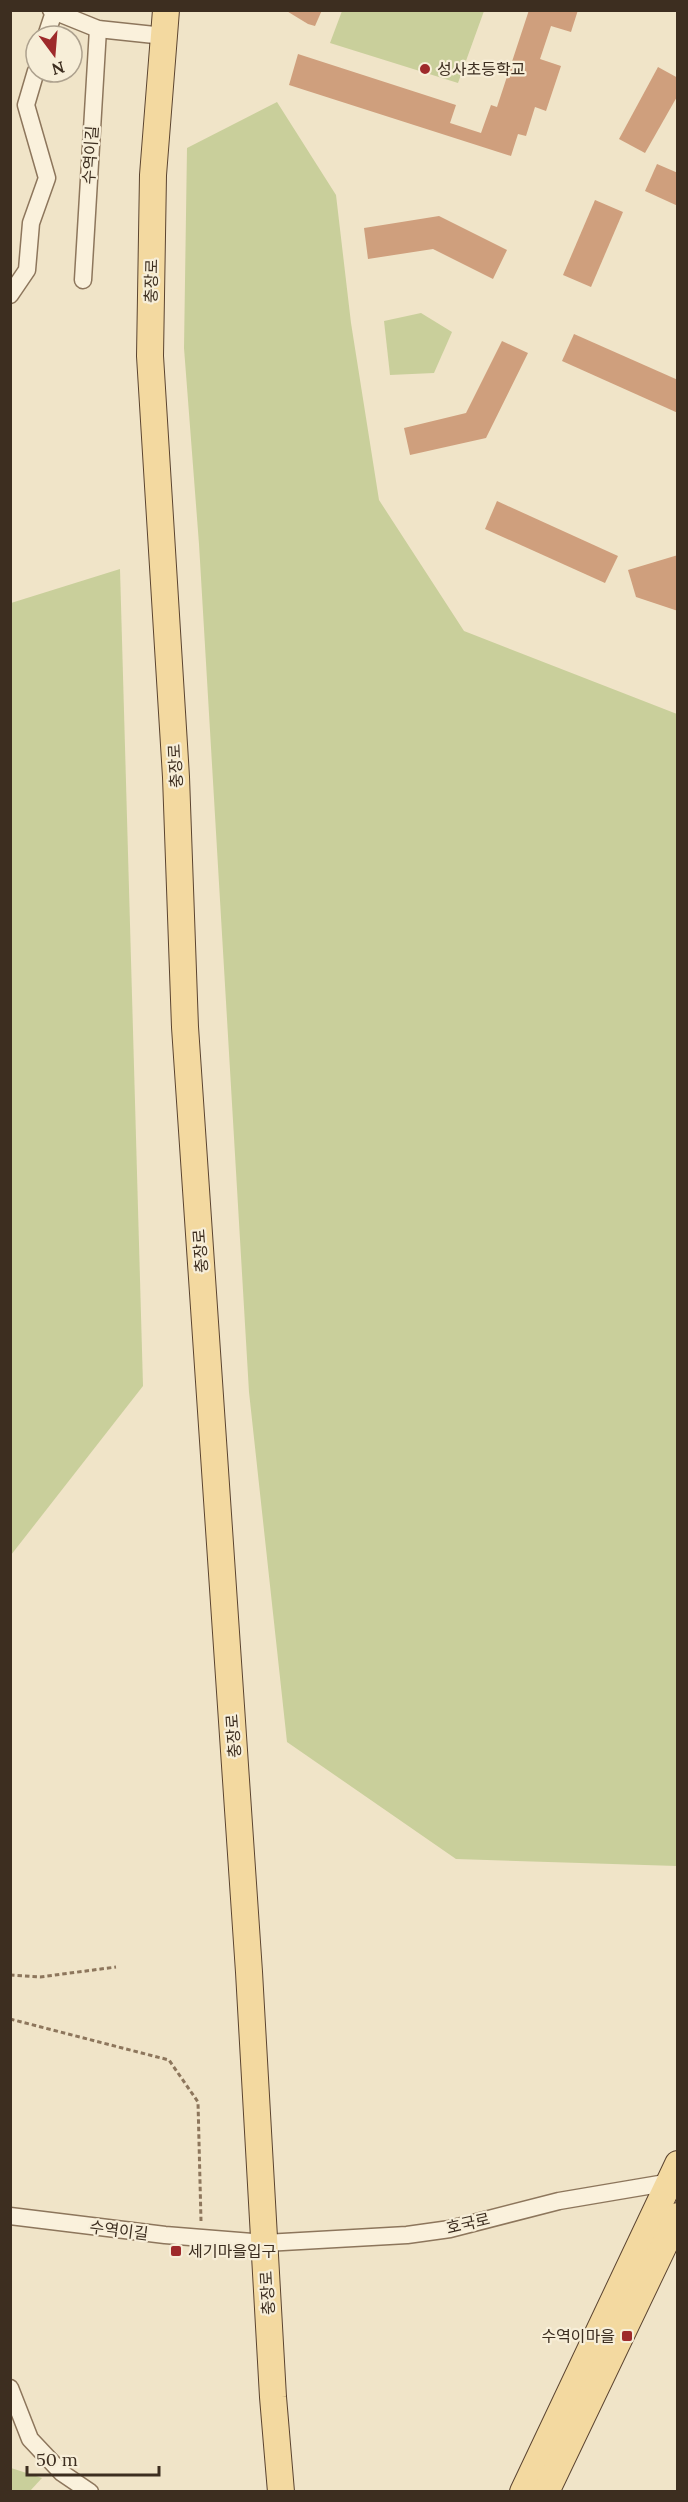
<svg xmlns="http://www.w3.org/2000/svg" width="688" height="2502" font-family="Lora,'Noto Sans KR',serif">
	<style>
		.green { fill: #c9cf9b }
		.building { fill: #cf9f7d }
		.lines { fill: none; stroke-linecap: round; stroke-linejoin: round }
		.minor-casing { stroke: #8d765c; stroke-width: 19 }
		.primary-casing { stroke: #5b4430; stroke-width: 28 }
		.path { stroke: #8d765c; stroke-width: 3; stroke-dasharray: 4.5 3; stroke-linecap: butt }
		.minor { stroke: #faf1dc; stroke-width: 16 }
		.primary { stroke: #f3d9a0; stroke-width: 26 }
		.poi-dot { fill: #9e2a2b; stroke: #f7eed8; stroke-width: 2 }
		.labels { text-anchor: middle; dominant-baseline: central; stroke-width: 4.5; stroke-linejoin: round; paint-order: stroke }
		.poi-label { font-size: 16px; fill: #3d2e20; stroke: #f7eed8; text-anchor: start }
		.street-label { font-size: 16px; fill: #3d2e20; stroke: #f7eed8 }
	</style>
	<rect width="100%" height="100%" fill="#f0e4c8"/>
	<g class="green">
		<path d="M342 11V10L484 11 458 83 330 43Z"/>
		<path d="M277 102 336 195 351 323 379 500 464 631 677 714V1866L456 1859 287 1742 249 1392 199 544 184 348 187 148Z"/>
		<path d="M421 313 452 332 434 373 390 375 384 321Z"/>
		<path d="M120 569 143 1386 11 1555V603Z"/>
		<path d="M11 2468 42 2478 30 2491H11Z"/>
	</g>
	<g class="building">
		<path d="M285 10H322L315 26 308 24Z"/>
		<path d="M529 10H578L571 32 551 26 540 59 561 66 546 111 535 107 526 136 518 134 511 156 289 85 298 54 456 105 450 123 481 133 491 105 497 107Z"/>
		<path d="M658 67 678 78V95L645 153 619 139Z"/>
		<path d="M657 164 678 173V206L645 191Z"/>
		<path d="M595 200 623 212 591 287 563 275Z"/>
		<path d="M439 216 507 250 493 279 433 249 368 259 364 228Z"/>
		<path d="M574 334 678 380V413L562 361Z"/>
		<path d="M502 341 528 353 486 438 410 455 404 428 466 413Z"/>
		<path d="M497 501 618 556 605 583 485 529Z"/>
		<path d="M678 555V611L636 597 628 570Z"/>
	</g>
	<g class="lines">
		<defs>
			<g id="minor">
				<path d="M51 10 98 29 164 36"/>
				<path d="M46 36 54 12"/>
				<path d="M83 280 98 29"/>
				<path d="M10 295 27 270 31 223 47 178 26 105 36 71"/>
				<path d="M10 2216 165 2235 265 2243 407 2235 450 2229 559 2201 677 2181"/>
				<path d="M10 2388 30 2439 62 2473 90 2492"/>
			</g>
			<g id="primary">
				<path d="M166 10 153 175 150 356 176 777 185 1027 249 1972 273 2397 281 2492"/>
				<path d="M523 2492 678 2164"/>
				<path d="M546 2492 678 2216"/>
			</g>
		</defs>
		<use href="#minor" class="minor-casing"/>
		<use href="#primary" class="primary-casing"/>
		<g class="path">
			<path d="M10 1975 40 1977 116 1967"/>
			<path d="M10 2019 169 2060 198 2102 201 2221"/>
		</g>
		<use href="#minor" class="minor"/>
		<use href="#primary" class="primary"/>
	</g>
	<g class="poi-dot">
		<circle cx="425" cy="69" r="6"/>
		<rect x="170" y="2245" width="12" height="12" rx="3"/>
		<rect x="621" y="2330" width="12" height="12" rx="3"/>
	</g>
	<g class="labels">
		<g class="poi-label">
			<text x="437" y="69">성사초등학교</text>
			<text x="188" y="2251">세기마을입구</text>
			<text x="615" y="2336" text-anchor="end">수역이마을</text>
		</g>
		<g class="street-label">
			<text transform="translate(90 155) rotate(-86)">수역이길</text>
			<text transform="translate(151 281) rotate(-89)">충장로</text>
			<text transform="translate(175 766) rotate(-93)">충장로</text>
			<text transform="translate(200 1251) rotate(-94)">충장로</text>
			<text transform="translate(233 1736) rotate(-94)">충장로</text>
			<text transform="translate(468 2223) rotate(-13)">호국로</text>
			<text transform="translate(119 2230) rotate(7)">수역이길</text>
			<text transform="translate(267 2293) rotate(-93)">충장로</text>
		</g>
	</g>
	<rect width="688" height="2502" fill="none" stroke="#3d2e20" stroke-width="24"/>
	<g transform="translate(54 54) rotate(164)"><circle r="28" fill="#f7eed8" stroke="#ada18e" stroke-width="1.5"/>
	<path d="M0-4.5L10 22L0 15L-10 22Z" fill="#9e2a2b"/>
	<text y="-9" font-size="16" font-weight="bold" text-anchor="middle" fill="#3d2e20">N</text>
	</g>
	<path d="M27 2466v9h132v-9" fill="none" stroke="#3d2e20" stroke-width="3"/>
	<text x="36" y="2466" font-size="18" fill="#3d2e20" stroke="#f7eed8" stroke-width="4.5" paint-order="stroke">50 m</text>
</svg>
